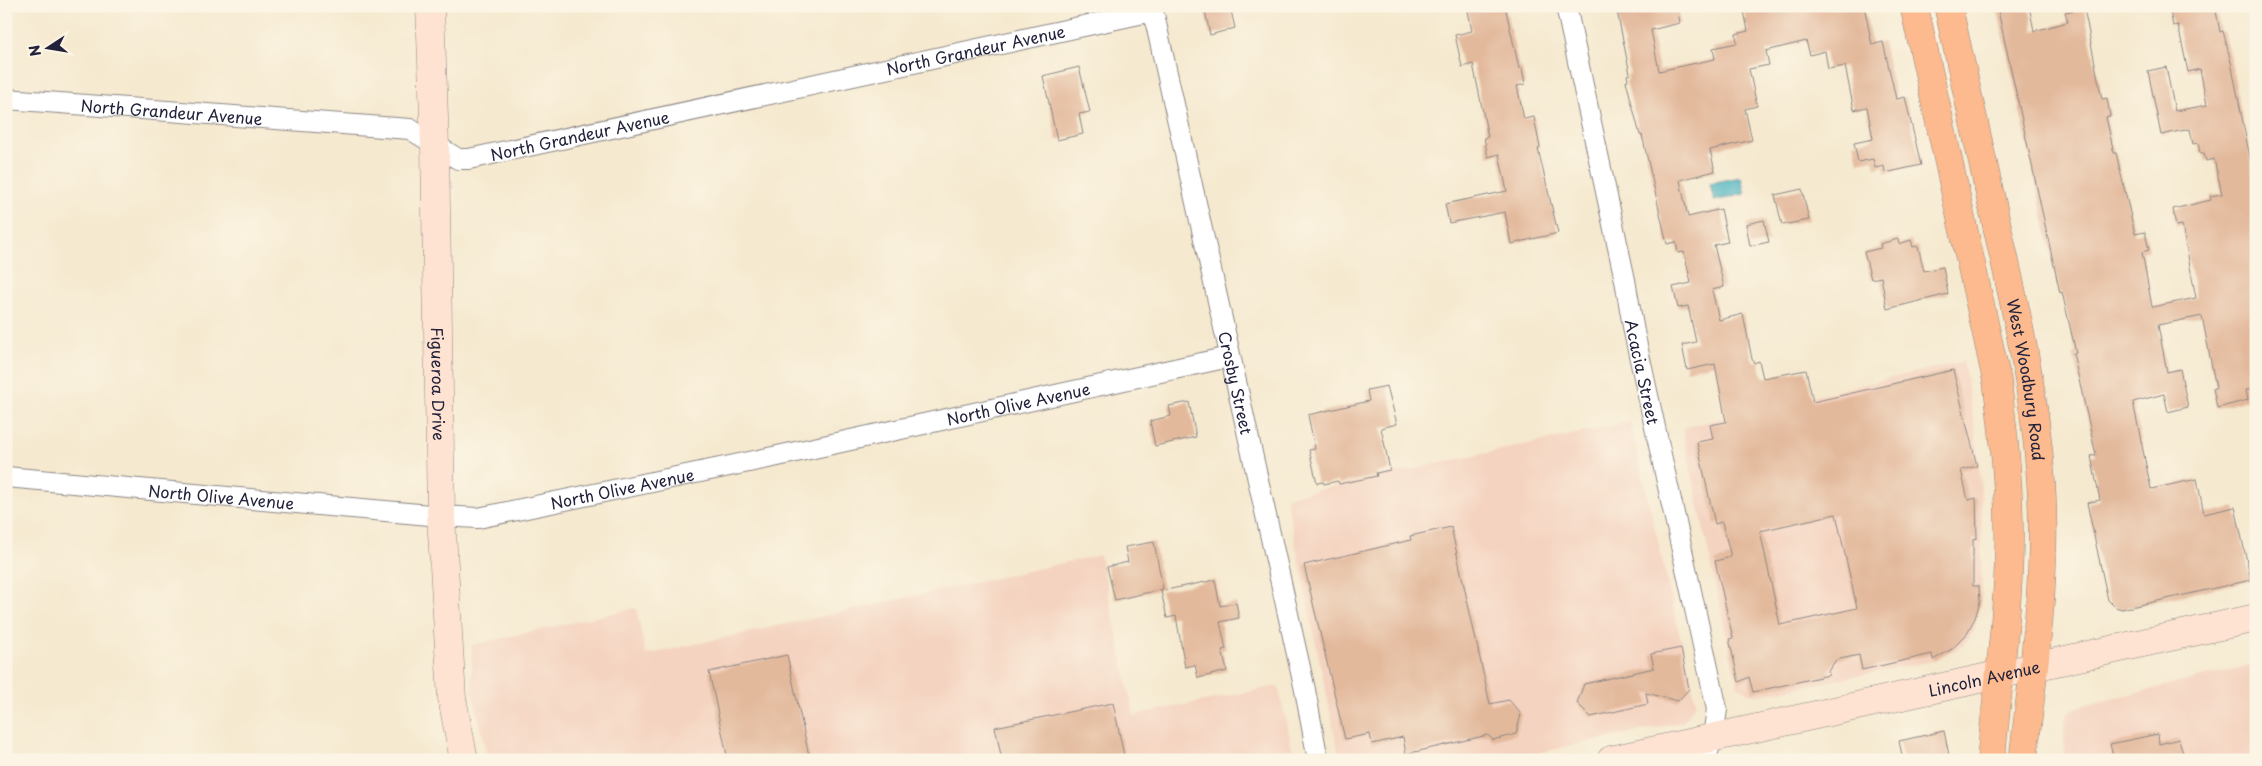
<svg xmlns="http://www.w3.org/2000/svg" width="2262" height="766" font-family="'Playpen Sans',sans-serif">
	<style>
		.built { fill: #f4d3c0 }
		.water { fill: #43b0c0; stroke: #32697e }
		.building { fill: #e3b99c; fill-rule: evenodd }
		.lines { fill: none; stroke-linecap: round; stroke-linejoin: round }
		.street-casing { stroke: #8c8685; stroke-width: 22 }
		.secondary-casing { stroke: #8c8685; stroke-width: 29 }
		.primary-casing { stroke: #8c8685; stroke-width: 29 }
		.street { stroke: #fff; stroke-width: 20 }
		.secondary { stroke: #fee3d2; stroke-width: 28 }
		.primary { stroke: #fcba8e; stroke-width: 28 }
		.labels { text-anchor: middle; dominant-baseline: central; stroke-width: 4.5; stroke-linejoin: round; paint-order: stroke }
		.street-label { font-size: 16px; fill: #22223b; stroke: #fcf5e5 }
	</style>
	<rect width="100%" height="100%" fill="#fcf5e5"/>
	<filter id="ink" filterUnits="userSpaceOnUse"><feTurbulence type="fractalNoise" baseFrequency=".02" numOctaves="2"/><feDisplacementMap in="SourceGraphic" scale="10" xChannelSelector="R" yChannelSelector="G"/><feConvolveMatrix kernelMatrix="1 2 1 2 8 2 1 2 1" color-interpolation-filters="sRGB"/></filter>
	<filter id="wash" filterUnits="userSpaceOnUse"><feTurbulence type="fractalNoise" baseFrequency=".0096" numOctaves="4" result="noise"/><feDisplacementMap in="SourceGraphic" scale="20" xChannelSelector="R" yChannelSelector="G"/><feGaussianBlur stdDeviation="1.12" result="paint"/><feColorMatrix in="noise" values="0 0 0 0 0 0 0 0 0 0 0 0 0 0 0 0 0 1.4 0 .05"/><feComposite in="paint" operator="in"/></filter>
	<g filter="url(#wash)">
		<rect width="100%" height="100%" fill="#f5e9cf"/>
		<g class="built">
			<path d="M1963 361 1975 429 1981 490 1982 595 1974 632 1964 645 1933 661 1759 695 1748 693 1737 685 1682 428Z"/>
			<path d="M1630 422 1696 703 1683 722 1504 760H1340L1286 497Z"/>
			<path d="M1100 555 1134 715 1278 686 1295 760H488L472 689V645L636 608 646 655Z"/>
			<path d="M2256 664V760H2064V722L2069 713 2078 707Z"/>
		</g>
		<path class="water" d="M1741 177 1745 194 1714 201 1710 183Z"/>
		<g id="blocks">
			<g class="building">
				<path d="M1204 6H1230L1235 28 1210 35Z"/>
				<path d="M1467 6H1505L1519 68H1522L1525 84 1517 86 1524 119 1534 117 1540 148 1538 149 1558 233 1511 244 1505 212 1449 223 1445 204 1507 191 1499 154 1488 157 1484 138 1488 137 1473 64 1462 67 1455 35 1472 31Z"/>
				<path d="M1639 6H1677L1680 23 1651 30 1659 71 1715 59 1713 48 1737 43 1736 34 1748 31 1743 6H1864L1872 45 1883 42 1896 99 1905 97 1921 165 1885 173 1884 166 1875 168 1873 159 1858 162 1854 143 1873 139 1867 107 1854 110 1845 66 1828 69 1825 51 1810 55 1806 41 1766 51 1769 65 1749 69 1757 106 1745 109 1752 140 1710 150 1715 171 1680 180 1688 217 1721 209 1728 242 1714 245 1724 287 1712 290 1719 320 1743 314 1752 359 1754 363 1759 361 1763 378 1806 370 1813 402 1953 370 1977 466 1961 470 1968 500 1976 498 1977 538 1973 539V586H1979L1980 602 1975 618 1966 635 1952 649 1933 660 1932 654 1862 670 1859 655 1836 660 1828 671 1829 675 1753 692 1749 677 1739 682 1729 639 1733 638 1715 561 1731 557 1722 522 1715 524 1697 442 1713 439 1710 425 1726 422 1715 364 1687 370 1682 345 1696 342 1688 306 1678 308 1673 287 1691 283 1684 252 1678 253 1676 242 1667 244 1642 135H1640L1626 81 1628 80 1627 75 1630 74 1617 11ZM1836 514 1857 608 1780 625 1760 531Z"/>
				<path d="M1997 6H2029L2034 31 2068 22 2065 12 2084 8 2102 99 2107 98 2110 116 2106 117 2114 153H2116L2135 234 2145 232 2149 250 2142 252 2152 307 2196 298 2182 225 2176 226 2173 209 2211 200 2210 196 2222 194 2214 159 2206 161 2204 153H2200L2198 143 2193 144 2190 129 2161 135 2148 71 2166 67 2175 111 2207 105 2200 69 2188 72 2178 25 2173 26 2169 6H2215L2220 32 2223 31 2231 62 2256 188V388L2246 390 2248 400 2217 408 2213 388H2216L2202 316 2158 325 2167 372 2180 369 2188 407 2168 412 2164 394 2133 402 2151 489 2197 479 2204 514 2235 507 2251 580 2122 609 2115 607 2108 600 2087 503 2100 500 2091 456 2096 455 2073 353H2076L2062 292 2060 293Z"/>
				<path d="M1079 67 1090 112 1079 114 1083 134 1057 140 1043 76Z"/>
				<path d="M1802 189 1809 220 1782 225 1775 195Z"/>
				<path d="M1764 220 1769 242 1750 246 1746 224Z"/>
				<path d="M1898 239 1899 244 1911 240 1913 247 1918 246 1924 271 1943 267 1948 294 1887 309 1881 277 1871 279 1864 252 1881 248 1880 244Z"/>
				<path d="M1387 386 1397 424 1381 428 1390 470 1376 473 1377 476 1339 484 1338 481 1324 484 1323 482 1317 483 1309 450 1315 449 1308 415 1369 401 1367 390Z"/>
				<path d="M1189 402 1196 437 1155 446 1150 421 1171 416 1169 406Z"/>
				<path d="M1451 527 1490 704 1509 700 1521 714 1516 734 1493 740 1488 735 1406 754 1403 737 1372 744 1370 734 1345 739 1304 565 1411 540 1410 536Z"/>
				<path d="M1154 542 1163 589 1115 600 1107 567 1128 562 1125 547Z"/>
				<path d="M1215 580 1220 606 1236 603 1239 618 1220 622 1226 649 1222 650 1227 671 1198 678 1195 665 1185 667 1176 616 1167 618 1161 591Z"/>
				<path d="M1681 648 1689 689 1678 701 1646 693 1648 704 1591 717 1577 703 1584 684 1654 668 1651 654Z"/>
				<path d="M787 655 810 760H728L709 672Z"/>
				<path d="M1113 703 1125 760H1002L995 727Z"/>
				<path d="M1944 731 1950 760H1903L1899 741Z"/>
				<path d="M2158 734 2159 744 2179 739 2185 760H2114L2110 744Z"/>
			</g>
		</g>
	</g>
	<g filter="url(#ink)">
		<use href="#blocks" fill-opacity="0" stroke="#8c8685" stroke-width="1"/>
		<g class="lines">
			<defs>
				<g id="street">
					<path id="s1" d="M1152 6 1305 690 1318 760"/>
					<path id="s2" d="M1566 6 1625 280 1634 332 1717 709 1713 737 1705 760"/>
					<path id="s3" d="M6 99 410 129 458 159H469L1153 11"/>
					<path id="s4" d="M6 477 441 516 478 518 773 457 1229 357"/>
				</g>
				<g id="secondary">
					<path id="s5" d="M430 6 435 146 441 516 452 698 464 760"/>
					<path id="s6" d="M1611 760 2256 618"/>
				</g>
				<g id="primary">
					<path d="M1914 6 1997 381C2004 437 2010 492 2009 548 2008 619 1997 689 1991 760"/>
					<path id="s7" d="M1948 6C1965 82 1982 159 1999 235 2019 322 2038 410 2042 500 2046 586 2033 674 2023 760"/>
				</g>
			</defs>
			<use href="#street" class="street-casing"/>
			<use href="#secondary" class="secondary-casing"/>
			<use href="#primary" class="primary-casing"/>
			<use href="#street" class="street"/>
			<use href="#secondary" class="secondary"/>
			<use href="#primary" class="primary"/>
		</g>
	</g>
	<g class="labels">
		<g class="street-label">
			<text stroke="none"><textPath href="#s3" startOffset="991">North Grandeur Avenue</textPath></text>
			<text stroke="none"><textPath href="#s3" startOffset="166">North Grandeur Avenue</textPath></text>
			<text stroke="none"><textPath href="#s3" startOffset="586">North Grandeur Avenue</textPath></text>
			<text stroke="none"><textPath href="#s2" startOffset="374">Acacia Street</textPath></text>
			<text stroke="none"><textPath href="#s7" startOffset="382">West Woodbury Road</textPath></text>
			<text stroke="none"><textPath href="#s1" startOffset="386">Crosby Street</textPath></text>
			<text stroke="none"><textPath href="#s5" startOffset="378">Figueroa Drive</textPath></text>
			<text stroke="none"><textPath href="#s4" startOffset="1026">North Olive Avenue</textPath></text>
			<text stroke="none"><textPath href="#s4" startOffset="621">North Olive Avenue</textPath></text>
			<text stroke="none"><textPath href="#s4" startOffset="216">North Olive Avenue</textPath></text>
			<text stroke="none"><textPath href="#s6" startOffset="382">Lincoln Avenue</textPath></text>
		</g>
	</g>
	<rect width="2262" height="766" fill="none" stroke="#fcf5e5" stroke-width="25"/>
	<g transform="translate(48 48) rotate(258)" stroke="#fcf5e5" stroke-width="4" paint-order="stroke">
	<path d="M0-4L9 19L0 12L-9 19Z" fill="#22223b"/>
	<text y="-8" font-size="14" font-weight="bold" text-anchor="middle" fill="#22223b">N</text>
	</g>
</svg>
